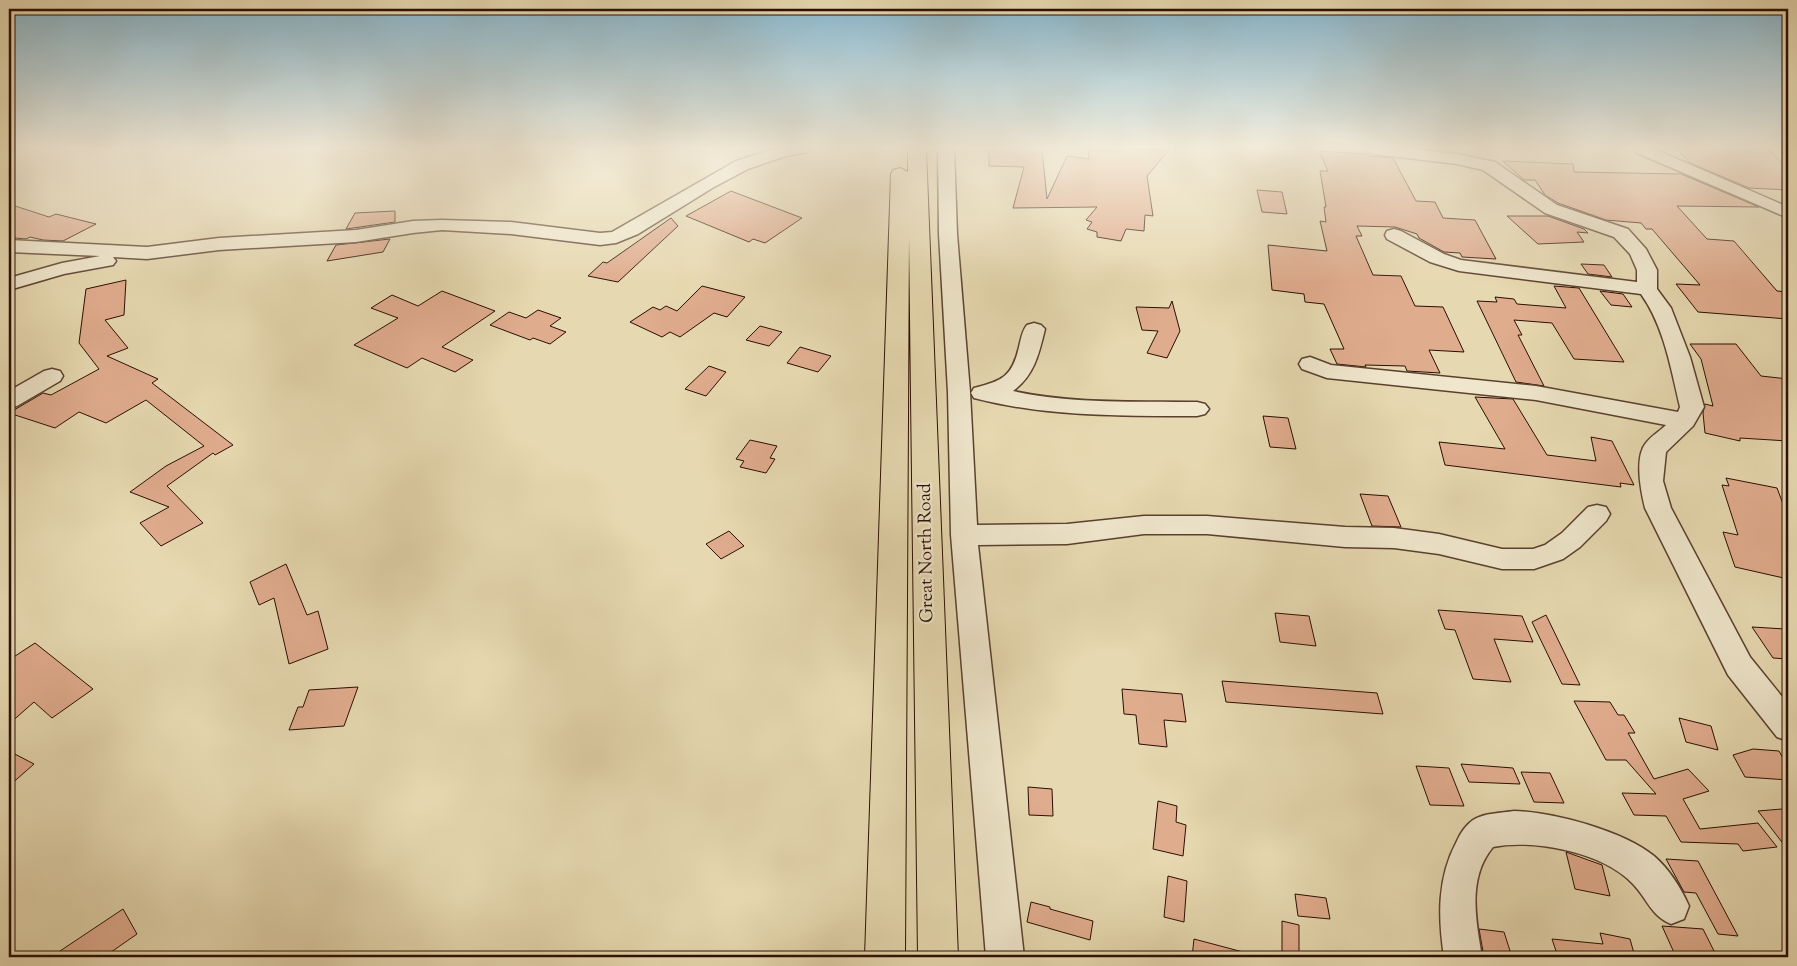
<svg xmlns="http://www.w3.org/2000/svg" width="1797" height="966" font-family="'Sorts Mill Goudy',serif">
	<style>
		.building { fill: #e0ac8e; stroke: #2b0e02 }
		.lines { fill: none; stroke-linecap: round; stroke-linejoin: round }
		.minor-casing { stroke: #5a402e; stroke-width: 3 }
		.major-casing { stroke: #2b0e02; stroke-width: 2 }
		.minor { fill: #efe6cc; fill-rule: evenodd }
		.major { fill: #e6d8b0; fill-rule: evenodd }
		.labels { text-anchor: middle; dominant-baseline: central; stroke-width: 4.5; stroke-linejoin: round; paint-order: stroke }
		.street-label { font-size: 18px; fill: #2b0e02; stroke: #efe6cc }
	</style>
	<rect width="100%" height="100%" fill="#e6d8b0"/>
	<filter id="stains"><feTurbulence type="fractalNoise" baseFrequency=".004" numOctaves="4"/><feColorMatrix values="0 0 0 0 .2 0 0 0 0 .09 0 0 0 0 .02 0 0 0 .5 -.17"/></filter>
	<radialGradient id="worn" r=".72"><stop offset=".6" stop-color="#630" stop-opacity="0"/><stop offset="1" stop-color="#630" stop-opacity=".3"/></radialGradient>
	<g class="building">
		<path d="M989 149H1042L1047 199 1067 156 1089 159 1088 150 1119 151V149L1169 150 1147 176 1153 216 1145 215 1144 231 1126 229 1121 241 1097 237V232L1087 229 1092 222 1086 220 1097 207 1013 208 1024 167 989 166Z"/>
		<path d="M1677 149H1769L1788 170V190L1749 188 1690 163Z"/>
		<path d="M1319 151 1367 154 1369 156 1393 158 1416 201 1435 202 1443 218 1475 220 1496 259 1462 257 1460 253 1444 252 1419 238 1417 234 1395 227 1357 226 1362 236H1356L1373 275 1401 276 1415 306 1443 307 1464 352 1429 350 1440 373 1407 371 1405 366 1365 365 1366 367 1337 364 1330 349H1344L1324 304 1305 302 1304 294 1272 290 1268 245 1327 251 1320 221 1326 222 1324 207H1326L1320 171H1328Z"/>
		<path d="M1503 161 1573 164 1574 172 1681 174 1759 207 1677 206 1707 239 1734 241 1777 291 1788 292V319L1698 312 1676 284 1700 285 1652 229H1646L1641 223 1606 220 1558 203 1545 195 1535 180H1524Z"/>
		<path d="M1257 190 1282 192 1287 214 1262 212Z"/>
		<path d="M731 191 802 218 765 243 753 239 749 242 686 216Z"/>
		<path d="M9 204 49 217 56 214 96 224 63 241 43 240 30 237 26 239 15 238 9 237Z"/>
		<path d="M395 211V222L346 229 355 213Z"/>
		<path d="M1507 216H1548L1584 229 1588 233 1577 232 1584 242 1538 244Z"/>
		<path d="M671 218 678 226 618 282 588 276 603 262 607 263Z"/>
		<path d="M390 239 383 252 327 261 336 245Z"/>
		<path d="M1581 264 1604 265 1612 277 1588 274Z"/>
		<path d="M126 280 124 315 105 320 128 348 107 356 158 379 152 383 233 445 215 455 213 453 167 486 203 523 161 546 140 523 169 507 130 492 166 466 204 446 146 400 106 423 79 412 55 428 9 413 43 393 51 395 99 369 79 343 86 289Z"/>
		<path d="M702 286 745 297 727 317 714 313 680 337 670 332 662 337 630 322 653 307 660 310 666 306 677 311Z"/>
		<path d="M1554 286 1579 288 1624 362 1574 359 1552 323 1514 320 1522 335H1518L1544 386 1516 382 1477 301 1497 302 1495 297 1514 299 1517 304 1566 308Z"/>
		<path d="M442 291 495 311 442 347 473 360 455 372 422 358 407 368 354 345 398 318 371 308 392 295 418 306Z"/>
		<path d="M1600 291 1623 294 1632 307 1611 305Z"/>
		<path d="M1172 301 1180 331 1167 358 1147 353 1158 331 1142 330 1136 307 1169 308Z"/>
		<path d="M538 310 561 318 550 326 566 332 550 344 533 338 530 340 490 325 509 312 526 318Z"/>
		<path d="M760 326 782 332 769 346 746 340Z"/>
		<path d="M1690 344H1736L1761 376 1788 379V441L1740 438V441L1705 433 1703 413 1705 404 1713 406 1701 359Z"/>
		<path d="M800 347 831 356 818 372 787 363Z"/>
		<path d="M709 366 726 372 706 396 685 389Z"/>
		<path d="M1475 397 1513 399 1547 455 1596 461 1591 437 1612 441 1634 485 1620 483 1621 487 1445 465 1439 442 1505 449Z"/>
		<path d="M1263 416 1288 418 1296 449 1270 447Z"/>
		<path d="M750 440 777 446 770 458 775 459 766 473 740 467 744 461 736 459Z"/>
		<path d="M1726 478 1777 488 1788 517V579L1735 567 1723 532 1738 535 1722 485 1729 486Z"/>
		<path d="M1360 494 1388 496 1401 527 1372 526Z"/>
		<path d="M729 531 744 546 721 559 706 544Z"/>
		<path d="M286 564 307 615 318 611 328 649 289 664 274 598 259 605 250 582Z"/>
		<path d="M1438 610 1522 616 1533 642 1494 639 1511 682 1473 679 1455 630 1445 629Z"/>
		<path d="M1275 613 1309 616 1316 646 1280 642Z"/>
		<path d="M1546 615 1580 685 1562 684 1532 622Z"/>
		<path d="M1752 627 1785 629 1788 634V659L1773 658Z"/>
		<path d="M35 643 93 689 52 718 34 702 9 724V660Z"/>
		<path d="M1222 681 1377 693 1383 714 1226 702Z"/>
		<path d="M358 687 344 726 289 730 298 707H303L309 690Z"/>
		<path d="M1122 689 1182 694 1186 722 1164 720 1167 747 1139 744 1136 715 1124 714Z"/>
		<path d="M1574 701 1610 702 1618 715H1624L1635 733H1628L1654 779 1688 769 1709 791 1683 799 1700 829 1758 823 1777 847 1743 851 1738 844 1681 842 1666 816 1634 815 1622 793 1656 794 1626 760H1606Z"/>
		<path d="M1679 718 1711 726 1718 750 1686 742Z"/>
		<path d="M1753 749 1779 751 1788 767V780L1745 777 1733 755Z"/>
		<path d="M9 751 34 764 9 786Z"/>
		<path d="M1461 764 1513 768 1520 784 1469 782Z"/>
		<path d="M1416 766 1449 768 1464 806 1430 805Z"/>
		<path d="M1521 772 1550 773 1564 803 1534 802Z"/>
		<path d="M1028 787 1052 789 1053 816 1029 815Z"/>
		<path d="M1158 801 1177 806 1176 822 1186 825 1183 856 1153 849Z"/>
		<path d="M1782 809 1788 817V850L1758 811Z"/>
		<path d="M1566 852 1602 865 1610 896 1575 889Z"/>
		<path d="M1666 859 1698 861 1738 936 1718 934 1696 893 1684 892Z"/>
		<path d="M1168 876 1187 881 1184 922 1164 917Z"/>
		<path d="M1295 894 1326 898 1330 919 1298 916Z"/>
		<path d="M1031 902 1050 907V909L1093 921 1090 940 1027 922Z"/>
		<path d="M123 909 137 934 104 957H51Z"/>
		<path d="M1282 921 1299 925V957H1282Z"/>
		<path d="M1662 926 1703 929 1717 957H1676Z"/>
		<path d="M1479 929 1504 932 1512 957H1484Z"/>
		<path d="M1600 933 1630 939 1635 957H1558L1552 939 1603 944Z"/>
		<path d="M1194 939 1243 952 1242 957H1192Z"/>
	</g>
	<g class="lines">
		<defs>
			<g id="minor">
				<path d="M774 149H810L808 152 786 156 748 169 714 187 638 234 616 243 600 245 511 234 442 230 413 233 356 242 219 250 147 259 113 257 116 261 113 265 64 274 9 290V278L62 263 100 256 9 252V240L147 247 219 238 356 230 413 221 442 220 511 222 600 233 612 232 736 161Z"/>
				<path d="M938 149H954L957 234 970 392 977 525 1067 524 1144 516H1207L1345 527 1394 528 1439 534 1502 549H1533L1545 545 1562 533 1588 507 1597 505 1606 507 1610 514 1606 521 1580 547 1563 559 1534 569H1502L1439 554 1394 548 1345 547 1207 534H1144L1067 544 978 545 1024 957H986L951 535 948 392 939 234Z"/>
				<path d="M1366 149H1413L1457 154 1495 162 1557 205 1628 229 1646 249 1657 270V289L1671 308 1690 357 1704 407 1693 426 1666 452 1663 481 1671 508 1750 657 1788 704V741L1777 737 1728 675 1645 508C1641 492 1634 457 1646 443 1651 436 1660 431 1666 425L1536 400 1327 378 1302 369 1299 364 1302 359 1310 357 1331 365 1536 386 1678 412 1680 407C1671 369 1664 326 1641 294L1459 271 1430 262 1387 239 1385 235 1387 231 1394 229 1401 231 1444 254 1461 260 1637 282V270L1630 254 1614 237 1545 213 1483 170 1457 164 1374 154 1368 152Z"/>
				<path d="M1633 149H1654L1788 207V218L1635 152Z"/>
				<path d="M1034 323 1041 325 1045 329C1039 354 1034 376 1013 391 1073 404 1136 401 1197 402L1205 404 1209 409 1205 414 1197 416C1122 416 1047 417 974 398L971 393 974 388C1002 381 1012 377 1019 347 1021 339 1022 331 1027 325Z"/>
				<path d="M52 369 60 371 63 376 60 381 17 406 9 408V391L44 371Z"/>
				<path d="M1514 811C1554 812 1623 831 1654 856 1669 869 1681 888 1689 906L1684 919 1671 924C1650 915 1648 899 1632 883 1602 852 1534 839 1493 847 1467 878 1476 920 1482 957H1444C1438 917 1437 878 1457 841 1460 834 1466 825 1473 820 1484 813 1501 813 1514 811Z"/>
			</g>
			<path id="major" d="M908 149H926L958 957H918L909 237 905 957H865L891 174 893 170 900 168 908 172Z"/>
		</defs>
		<use href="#minor" class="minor-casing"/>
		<use href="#major" class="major-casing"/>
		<use href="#minor" class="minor"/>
		<use href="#major" class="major"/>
	</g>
	<linearGradient id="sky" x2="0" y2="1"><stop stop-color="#87b7ce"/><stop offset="0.52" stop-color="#f4eddb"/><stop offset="1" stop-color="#f4eddb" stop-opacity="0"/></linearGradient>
	<rect width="1797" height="284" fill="url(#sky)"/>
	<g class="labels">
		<g class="street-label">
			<text transform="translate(927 553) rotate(-91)">Great North Road</text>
		</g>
	</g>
	<rect width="1797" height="966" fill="none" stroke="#e6d8b0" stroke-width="30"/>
	<rect x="10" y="10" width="1777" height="946" fill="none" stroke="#2b0e02" stroke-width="2.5"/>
	<rect x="15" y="15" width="1767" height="936" fill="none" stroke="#2b0e02"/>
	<rect width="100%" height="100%" filter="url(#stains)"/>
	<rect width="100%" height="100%" fill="url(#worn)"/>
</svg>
